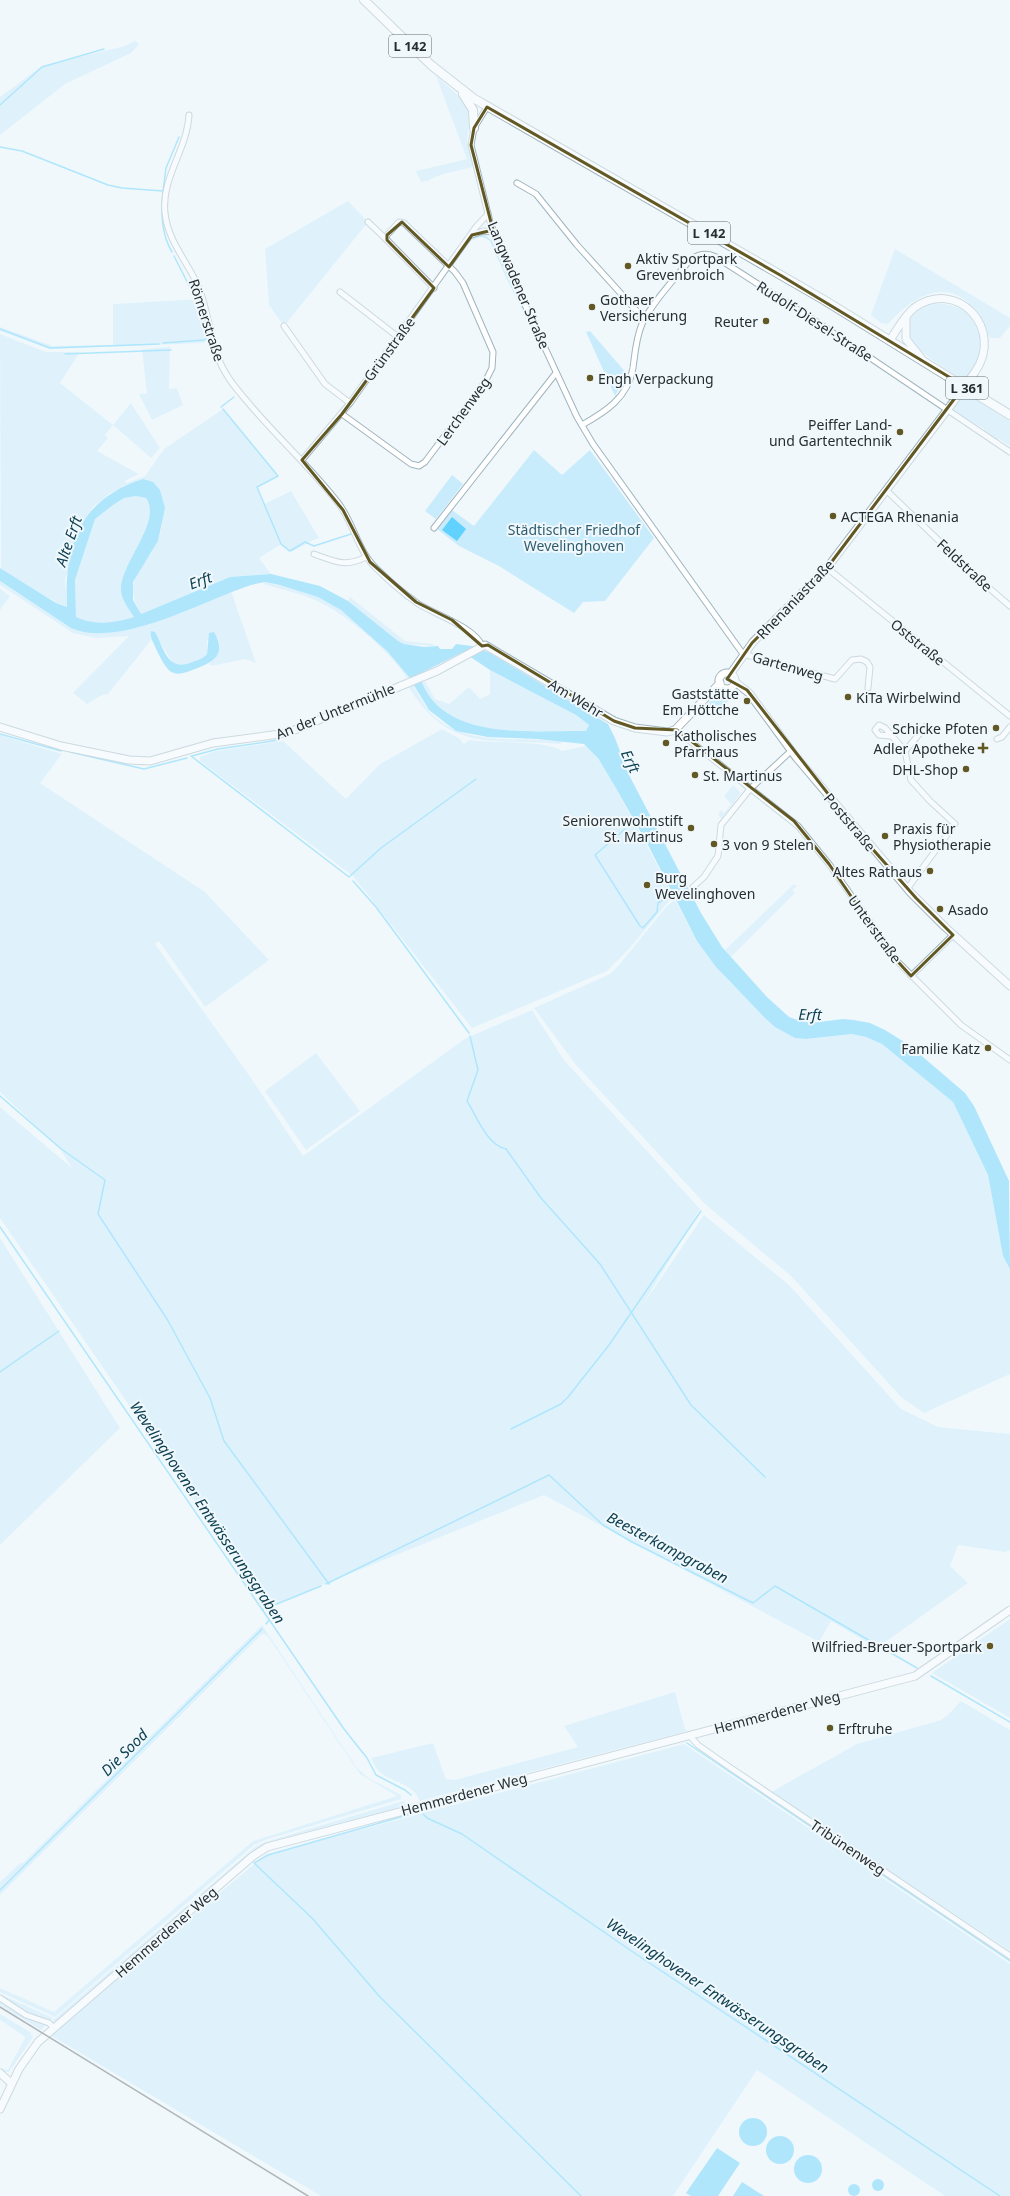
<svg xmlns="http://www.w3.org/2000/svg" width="1010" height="2196" font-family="'Noto Sans',sans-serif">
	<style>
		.green { fill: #c9ecfc }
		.water { fill: #61d1fd; fill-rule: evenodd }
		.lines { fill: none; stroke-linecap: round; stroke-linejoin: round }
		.stream { stroke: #61d1fd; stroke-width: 1.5 }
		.street-casing { stroke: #a0b5be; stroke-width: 7 }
		.secondary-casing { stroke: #a0b5be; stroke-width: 9 }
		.primary-casing { stroke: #a0b5be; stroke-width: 10 }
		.street { stroke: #fff; stroke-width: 5 }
		.secondary { stroke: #fff; stroke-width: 7 }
		.primary { stroke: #fff; stroke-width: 8 }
		.rail { stroke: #60686c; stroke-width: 1.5 }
		.secondary-bridge-casing { stroke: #a0b5be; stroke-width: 9; stroke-linecap: butt }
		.secondary-bridge { stroke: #fff; stroke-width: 7 }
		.marked { fill: none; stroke: #615824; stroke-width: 3; stroke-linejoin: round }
		.poi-dot { fill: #615824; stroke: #f0f8fc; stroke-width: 1.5 }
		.labels { text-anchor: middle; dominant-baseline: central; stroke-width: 4; stroke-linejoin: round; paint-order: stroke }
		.shield { fill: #f0f8fc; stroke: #636b6f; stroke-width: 1 }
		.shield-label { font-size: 13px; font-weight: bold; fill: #262e32 }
		.poi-label { font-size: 14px; fill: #262e32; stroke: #f0f8fc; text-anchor: start }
		.street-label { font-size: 14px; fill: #262e32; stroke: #f0f8fc }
		.park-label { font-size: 14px; fill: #2f5e70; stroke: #f0f8fc }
		.water-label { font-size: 15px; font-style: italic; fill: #0e4052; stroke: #f0f8fc }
	</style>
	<rect width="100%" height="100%" fill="#f0f8fc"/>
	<g class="green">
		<path d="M135 41 139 44 131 53 65 84 0 135V97L42 66 125 46Z"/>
		<path d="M436 76 467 103 471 109 467 141 473 167C461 170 449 172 438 176 429 179 429 182 421 182L416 171 467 159Z"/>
		<path d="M348 201 368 222 284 326 269 305 265 249Z"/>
		<path d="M477 235H485L492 241 503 268 552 370 507 279 490 241C482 234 476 237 469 243Z"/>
		<path d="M895 249 1010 318V326L1000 338H991C984 333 983 319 977 311 947 275 913 296 888 324L881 323 871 315Z"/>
		<path d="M200 299 209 338 203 343 50 349 0 331V327L53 346 113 345V304Z"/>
		<path d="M934 304C962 301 988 324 980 354 978 363 970 373 964 380 948 369 896 344 909 321 915 311 923 307 934 304Z"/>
		<path d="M590 331 627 374 615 396 586 332Z"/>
		<path d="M0 334 46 352H80L60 383 113 425 131 403 160 448 151 458 113 425 105 435 108 438 97 451 139 474 125 481 126 483 145 476 164 449 223 409 278 476 257 487 264 504 291 491 319 538C307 542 302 548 289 552L280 545 259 558 271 574 230 577 141 614C121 579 143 572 157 542 162 532 162 519 164 508L143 479 110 493 92 508 65 579 67 607 57 603 1 569Z"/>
		<path d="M170 347 169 389 177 388 183 405 152 420 139 394H147L142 349Z"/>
		<path d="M966 393 1010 421V446L999 439 997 441 985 432 984 429 952 411Z"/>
		<path d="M534 450 562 475 590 450 654 538 605 601 583 602 574 613 499 566 459 546 437 529 452 510 474 526Z"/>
		<path d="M452 475 463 484 436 519 425 511Z"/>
		<path d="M136 496 146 498C164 523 118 564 122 592 123 601 129 609 134 617 115 623 94 626 76 618L75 580 95 518 113 505 124 498Z"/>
		<path d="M0 581 71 628 149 624 231 591 256 663 245 659 211 666 209 664C217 656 222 651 218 639L207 640V654C203 659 197 660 191 663 171 670 172 660 163 647 160 641 154 637 150 633L152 639 108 694 102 695 87 704 73 693 129 636 96 638 73 633 0 585Z"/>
		<path d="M265 582C282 586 302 589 318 597 354 614 385 647 409 677L407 678C391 652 341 609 312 599 296 592 279 589 263 584Z"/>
		<path d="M0 589 10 596 0 610Z"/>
		<path d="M350 597 405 641 434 644 433 646 404 644 398 641 348 601Z"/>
		<path d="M490 670 576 715 589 725 586 731C545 730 472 738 440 709 431 702 426 692 421 682L425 681 435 699 449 704 469 687 480 699 490 694Z"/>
		<path d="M413 685C418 693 423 703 429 711 463 749 518 735 563 742L560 744C493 738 449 754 408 686Z"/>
		<path d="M735 692 721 710 724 713 721 718 706 706 716 694Z"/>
		<path d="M442 729 460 739 464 744 469 740C493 744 544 739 562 751L586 746C606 762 616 790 628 811 643 839 659 867 673 896L629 949 607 971 472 1028 353 876 200 761V757L216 751 283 741 346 799 380 764Z"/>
		<path d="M0 735 62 754 40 783 205 892 269 960 205 1007 159 941 155 944 249 1075 303 1156 466 1038 532 1010 564 1060 700 1209 642 1306 704 1215 789 1285 901 1409 938 1427 1010 1434V1550L1005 1552 958 1545 950 1566 968 1583 877 1648 831 1621 819 1642 544 1495 268 1607 0 1218V1107L72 1168 60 1149 0 1092Z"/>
		<path d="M733 785 741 793 721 819 718 814 721 810 724 813 731 804 724 796Z"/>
		<path d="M794 884 797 886 792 890 795 893 731 957 725 950Z"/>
		<path d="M675 900 697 941 726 978 763 1016 795 1038 806 1039 853 1034 866 1037 882 1044 953 1102 988 1175 1003 1256 1010 1269V1374L924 1413 901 1397 791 1276 705 1204 576 1065 534 1008 610 974 619 965 667 906Z"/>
		<path d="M316 1053 360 1111 306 1150 265 1091Z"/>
		<path d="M0 1238 120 1428 0 1545Z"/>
		<path d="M1010 1619V1718L932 1673Z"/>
		<path d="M262 1625 357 1768 370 1779 401 1795V1799L265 1840 254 1845 55 2017 0 1992V1988L54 2012 253 1841 397 1796 360 1774 267 1635 262 1634 0 1895V1882L20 1863H23L28 1858Z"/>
		<path d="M675 1692 685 1729 688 1731 419 1801C416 1783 386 1782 377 1769 374 1766 373 1761 371 1758L433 1743 446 1779 455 1780 578 1747 564 1726Z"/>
		<path d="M961 1701 1010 1730V1951L771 1792 857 1744 941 1720 948 1715Z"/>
		<path d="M684 1744 1010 1964V2196H945L757 2070 673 2196H321L50 2035 265 1855Z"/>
		<path d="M403 1801 406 1804 404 1807 270 1844 56 2022 52 2021 255 1847 265 1842Z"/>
		<path d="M0 1994 53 2018 50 2021 25 2011Z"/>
		<path d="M0 2001 30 2019 46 2025 41 2030 0 2005Z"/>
		<path d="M0 2014 35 2035 30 2033 33 2037 9 2072H4L0 2068 8 2070 25 2038 24 2036 0 2020Z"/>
	</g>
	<g class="water">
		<path d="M143 479 153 482 160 490 165 508 158 541 133 582V600L141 614 230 577 271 574 320 586 348 601 398 641 404 644 424 647 438 646 440 649H452L456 644 472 646 490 653 608 724 615 738 629 775 701 913 722 947 767 997 789 1017 800 1021 811 1023 843 1019 854 1020 870 1023 885 1030 909 1045 965 1093 974 1106 1009 1181 1010 1269 1003 1256 988 1175 953 1102 882 1044 866 1037 852 1034 806 1039 795 1038 775 1027 763 1016 716 967 697 941 648 845 613 783 598 758 584 744 537 739 488 737 456 731 429 710 409 677 387 651 341 610 318 597 280 585 265 582 251 585C203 601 118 649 71 628L0 581V568L56 603 67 607C64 545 80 499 143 479ZM136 496 146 498C163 522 119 564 121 591 122 601 129 609 134 617 115 623 94 626 76 617L75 580 95 519 113 505 124 498ZM463 652 490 670 576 715 589 725 586 731C531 730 438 743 419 674Z"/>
		<path d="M452 517 466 529 457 541 442 530Z"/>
		<path d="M151 631 155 632C164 648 167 671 190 663 197 660 203 659 207 654L209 633 214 632C225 651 218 660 200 667 173 678 170 677 157 651 155 645 149 637 151 631Z"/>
		<circle cx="753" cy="2132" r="14"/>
		<circle cx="780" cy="2150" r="14"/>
		<path d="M717 2148 740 2163 718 2196H691L686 2193Z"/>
		<circle cx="808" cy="2169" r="14"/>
		<circle cx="878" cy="2185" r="6"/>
		<path d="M742 2182 764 2196H733Z"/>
		<circle cx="854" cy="2190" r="6"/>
	</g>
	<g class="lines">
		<g class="stream">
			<path d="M0 105 42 67 104 49"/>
			<path d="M0 147 22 151 108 185 122 188 163 191 166 168 179 137"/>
			<path d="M163 191C161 212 161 234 172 252"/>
			<path d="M174 256 199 305"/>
			<path d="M0 329 50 348"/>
			<path d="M163 343 204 340 207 338 200 311"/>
			<path d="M50 348 159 344"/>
			<path d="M65 354 171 350"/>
			<path d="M221 407 234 397"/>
			<path d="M223 409 278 476 257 487 281 544 290 551 305 542 314 546 351 534"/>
			<path d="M0 734 61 751"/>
			<path d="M70 752 144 769 187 758"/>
			<path d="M191 756 349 877 381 848 476 779"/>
			<path d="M192 756 218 749 279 740"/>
			<path d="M625 829 595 855 640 926 643 928 657 912 658 903 674 893"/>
			<path d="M353 881 376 907 469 1033"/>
			<path d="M470 1036 478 1070 467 1101C477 1117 487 1145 506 1149L541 1198 600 1264 691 1405 765 1477"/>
			<path d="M0 1096 60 1148 105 1180 98 1214 167 1319 210 1398 224 1441 329 1584"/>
			<path d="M0 1227 344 1729 367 1758 376 1775 405 1790 411 1795"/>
			<path d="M0 1372 59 1331"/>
			<path d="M511 1429 561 1404 568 1397 609 1345 701 1211"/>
			<path d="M326 1584 549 1475 603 1525 632 1542 753 1603 775 1586 917 1668"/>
			<path d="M262 1610 321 1586"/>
			<path d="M266 1624 269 1620"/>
			<path d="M931 1676 1010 1722"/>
			<path d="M687 1743 1010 1961"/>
			<path d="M411 1814 268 1855 254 1863 312 1918 380 1997 581 2196"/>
			<path d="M423 1814 427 1818 462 1834 630 1950 1000 2196"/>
			<path d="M0 1890 262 1629"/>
		</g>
		<defs>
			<g id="street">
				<path d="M487 107 474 128 471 145 490 222 506 264 577 417 593 444 743 654 835 679 852 660 861 659 867 662 870 667 868 688"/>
				<path d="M189 115C187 150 161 178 165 213 168 242 188 262 199 288 210 315 210 347 225 372 232 385 242 395 251 406 280 440 312 469 339 504 354 524 358 552 377 569 389 581 403 593 417 603 433 614 475 627 482 646"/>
				<path d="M517 183 536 194 577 245 644 319"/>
				<path d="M368 222 387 240"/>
				<path d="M472 235 483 231 494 232"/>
				<path d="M340 292 398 337"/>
				<path d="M284 326 325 384 350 403"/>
				<path d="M342 414 411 464 419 466 425 462 485 382 492 368 493 352 463 283 455 272 404 223 399 222 387 235 386 239 434 288"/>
				<path d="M582 425C605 412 628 398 633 368 635 353 636 338 642 324 652 303 675 278 690 260 698 254 706 252 716 257L823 326 1010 452"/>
				<path d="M302 460 350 403 476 227 488 214"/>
				<path d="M886 490 981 581 1010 606"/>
				<path d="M434 528 556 373"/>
				<path d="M314 554C334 561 345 568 366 557"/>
				<path d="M827 568 1010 716"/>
				<path d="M676 730 798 826 829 864 898 962 961 1025 1010 1060"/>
				<path d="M890 736 879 735 875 730 879 725 885 728 905 751 911 780 930 801 955 824 907 889"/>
				<path d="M997 739 1002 737 1010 727"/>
				<path d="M905 751 926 726"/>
				<path d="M693 887 704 877 718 856 721 825 750 789 792 750"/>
				<path d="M911 976 953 935"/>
				<path d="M689 1735 698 1745 728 1766 1010 1956"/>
				<path d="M0 1998 26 2015 49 2023 54 2028"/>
			</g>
			<g id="secondary">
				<path d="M906 318V339L921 358"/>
				<path d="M890 340C897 330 904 316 914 308 957 277 1005 329 975 372"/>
				<path d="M731 673 753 642 827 568 951 405"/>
				<circle cx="727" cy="681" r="8"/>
				<path d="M735 682 749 693 796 757 911 893 944 926 1010 986"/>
				<path d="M0 727 61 746 129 760 150 761 213 743 287 733 437 671 485 645 614 721 635 728 667 732 675 730 720 683"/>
				<path d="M0 2073 11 2083"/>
				<path d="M0 2109 19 2069 38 2042 253 1856 267 1847 915 1676 1010 1610"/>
			</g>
			<g id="primary">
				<path d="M364 0 431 65 473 98 824 300 1010 415"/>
				<path d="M463 94 473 110 474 128"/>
			</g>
		</defs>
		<use href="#street" class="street-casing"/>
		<use href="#secondary" class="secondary-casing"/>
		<use href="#primary" class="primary-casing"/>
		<use href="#street" class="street"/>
		<use href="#secondary" class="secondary"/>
		<use href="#primary" class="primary"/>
		<path class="rail" d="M0 2007 308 2196"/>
		<defs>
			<path id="secondary-bridge" d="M951 405 975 372"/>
		</defs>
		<use href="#secondary-bridge" class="secondary-bridge-casing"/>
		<use href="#secondary-bridge" class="secondary-bridge"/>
	</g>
	<path d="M0 0H1010V2196H0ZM487 107 780 275 964 386 827 568 752 643 727 679 747 690 861 836 916 898 953 935 911 976 890 953 829 864 794 821 677 730 635 728 614 721 488 645 482 646 452 620 416 602 370 562 343 510 302 460 342 414 434 288 387 240V235L402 222 449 267 472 235 493 230 471 145 474 128Z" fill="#f0f8fc" fill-opacity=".55" fill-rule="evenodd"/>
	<path class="marked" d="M487 107 780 275 964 386 827 568 752 643 727 679 747 690 861 836 916 898 953 935 911 976 890 953 829 864 794 821 677 730 635 728 614 721 488 645 482 646 452 620 416 602 370 562 343 510 302 460 342 414 434 288 387 240V235L402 222 449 267 472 235 493 230 471 145 474 128Z"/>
	<g class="poi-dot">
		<circle cx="628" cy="266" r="4"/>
		<circle cx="592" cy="307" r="4"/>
		<circle cx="766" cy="321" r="4"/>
		<circle cx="590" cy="378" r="4"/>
		<circle cx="900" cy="432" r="4"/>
		<circle cx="833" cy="516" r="4"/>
		<circle cx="848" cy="697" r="4"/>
		<circle cx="747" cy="701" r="4"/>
		<circle cx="996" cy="728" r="4"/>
		<circle cx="666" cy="743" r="4"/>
		<path d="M981 742h4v4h4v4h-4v4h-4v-4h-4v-4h4z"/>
		<circle cx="966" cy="769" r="4"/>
		<circle cx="695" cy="775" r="4"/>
		<circle cx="691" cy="828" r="4"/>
		<circle cx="885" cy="836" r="4"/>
		<circle cx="714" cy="844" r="4"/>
		<circle cx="930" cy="871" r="4"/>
		<circle cx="647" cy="885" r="4"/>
		<circle cx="940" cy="909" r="4"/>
		<circle cx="988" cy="1048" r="4"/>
		<circle cx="990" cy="1646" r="4"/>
		<circle cx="830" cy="1728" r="4"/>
	</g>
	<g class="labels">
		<g class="shield">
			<rect x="389" y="35" width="42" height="22" rx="3"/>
			<rect x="688" y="222" width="42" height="22" rx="3"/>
			<rect x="946" y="377" width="42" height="22" rx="3"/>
		</g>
		<g class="shield-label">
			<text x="410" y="46">L 142</text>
			<text x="709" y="233">L 142</text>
			<text x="967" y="388">L 361</text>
		</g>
		<g class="poi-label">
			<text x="636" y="258">Aktiv Sportpark<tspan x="636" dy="16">Grevenbroich</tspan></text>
			<text x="600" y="299">Gothaer<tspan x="600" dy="16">Versicherung</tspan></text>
			<text x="758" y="321" text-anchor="end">Reuter</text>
			<text x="598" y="378">Engh Verpackung</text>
			<text x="892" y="424" text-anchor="end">Peiffer Land-<tspan x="892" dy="16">und Gartentechnik</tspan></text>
			<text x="841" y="516">ACTEGA Rhenania</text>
			<text x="739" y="693" text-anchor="end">Gaststätte<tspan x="739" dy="16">Em Höttche</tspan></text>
			<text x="856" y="697">KiTa Wirbelwind</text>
			<text x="988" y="728" text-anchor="end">Schicke Pfoten</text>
			<text x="674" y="735">Katholisches<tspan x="674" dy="16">Pfarrhaus</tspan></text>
			<text x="975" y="748" text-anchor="end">Adler Apotheke</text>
			<text x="958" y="769" text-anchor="end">DHL-Shop</text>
			<text x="703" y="775">St. Martinus</text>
			<text x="683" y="820" text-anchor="end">Seniorenwohnstift<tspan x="683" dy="16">St. Martinus</tspan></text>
			<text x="893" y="828">Praxis für<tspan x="893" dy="16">Physiotherapie</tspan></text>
			<text x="722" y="844">3 von 9 Stelen</text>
			<text x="922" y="871" text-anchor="end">Altes Rathaus</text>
			<text x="655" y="877">Burg<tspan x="655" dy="16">Wevelinghoven</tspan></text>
			<text x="948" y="909">Asado</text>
			<text x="980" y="1048" text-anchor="end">Familie Katz</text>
			<text x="982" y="1646" text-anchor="end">Wilfried-Breuer-Sportpark</text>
			<text x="838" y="1728">Erftruhe</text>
		</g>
		<g class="street-label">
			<text transform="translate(519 285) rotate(67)">Langwadener Straße</text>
			<text transform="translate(207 320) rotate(72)">Römerstraße</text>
			<text transform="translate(815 321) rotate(33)">Rudolf-Diesel-Straße</text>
			<text transform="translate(389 349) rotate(-54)">Grünstraße</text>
			<text transform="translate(463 411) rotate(-54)">Lerchenweg</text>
			<text transform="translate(965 565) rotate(43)">Feldstraße</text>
			<text transform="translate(795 599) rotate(-46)">Rhenaniastraße</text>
			<text transform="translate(918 642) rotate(39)">Oststraße</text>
			<text transform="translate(788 666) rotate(16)">Gartenweg</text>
			<text transform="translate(576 698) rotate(31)">Am Wehr</text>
			<text transform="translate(335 711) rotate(-22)">An der Untermühle</text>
			<text transform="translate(850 822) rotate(50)">Poststraße</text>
			<text transform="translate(875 929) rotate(54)">Unterstraße</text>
			<text transform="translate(777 1712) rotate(-15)">Hemmerdener Weg</text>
			<text transform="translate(464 1794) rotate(-15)">Hemmerdener Weg</text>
			<text transform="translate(848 1847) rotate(34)">Tribünenweg</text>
			<text transform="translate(166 1932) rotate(-41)">Hemmerdener Weg</text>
		</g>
		<g class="park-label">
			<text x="574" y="529">Städtischer Friedhof<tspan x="574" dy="16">Wevelinghoven</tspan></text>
		</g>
		<g class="water-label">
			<text transform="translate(68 541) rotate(-71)">Alte Erft</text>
			<text transform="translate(200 580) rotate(-21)">Erft</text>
			<text transform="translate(631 761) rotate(64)">Erft</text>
			<text transform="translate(810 1014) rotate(1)">Erft</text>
			<text transform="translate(208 1512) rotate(56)">Wevelinghovener Entwässerungsgraben</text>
			<text transform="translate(668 1547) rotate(28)">Beesterkampgraben</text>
			<text transform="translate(124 1752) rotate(-45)">Die Sood</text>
			<text transform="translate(718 1995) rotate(34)">Wevelinghovener Entwässerungsgraben</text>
		</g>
	</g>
</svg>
